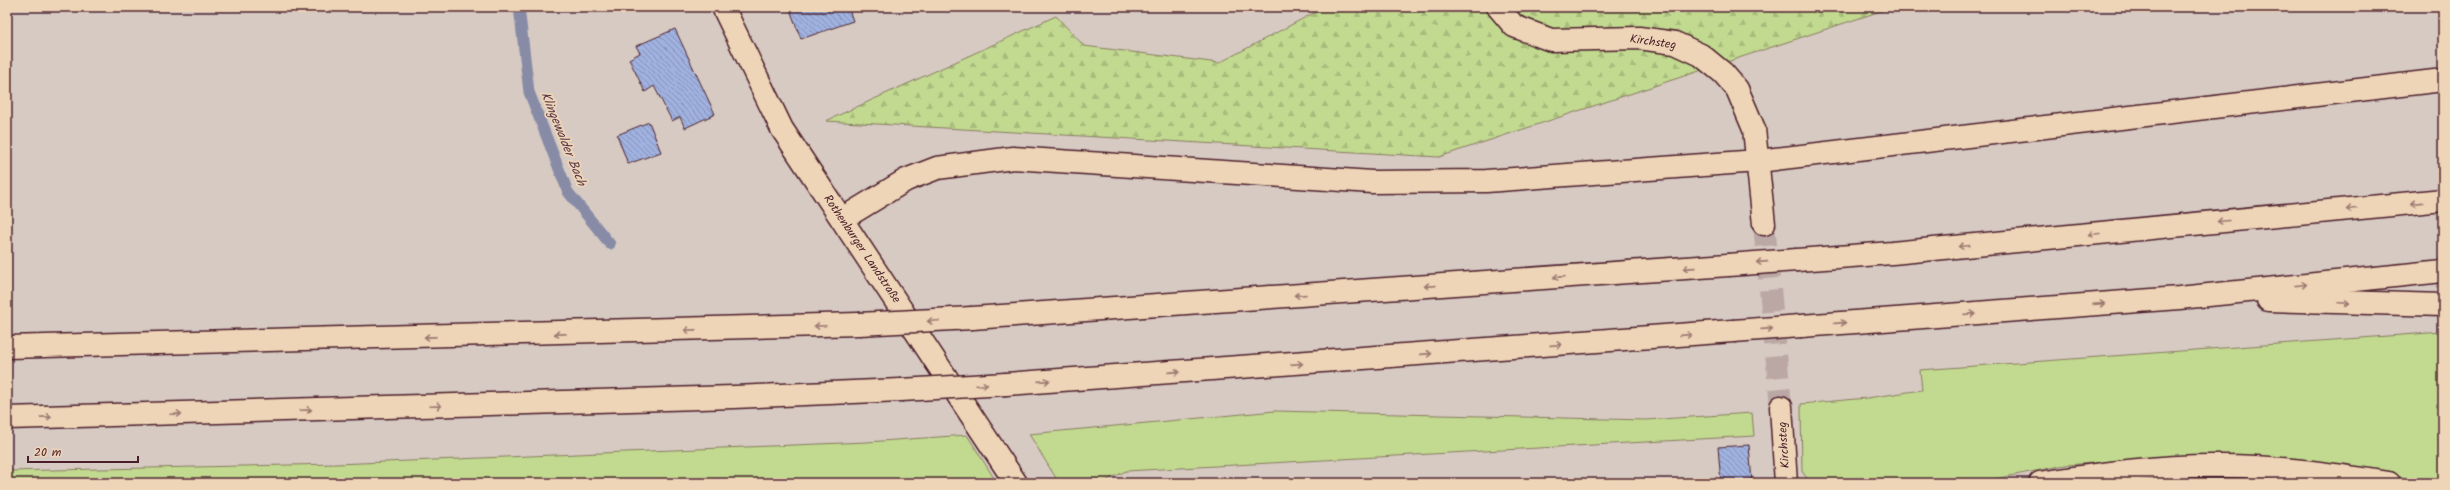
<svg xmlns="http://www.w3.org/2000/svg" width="2450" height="490" font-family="Kalam,sans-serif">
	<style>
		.green { fill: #c2da90; stroke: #867c5e }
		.forest { fill: url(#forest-firs); stroke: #867c5e }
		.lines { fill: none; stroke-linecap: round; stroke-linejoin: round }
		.stream { stroke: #878ba6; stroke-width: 11 }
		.building { fill: url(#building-back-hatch); stroke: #4a1f2b }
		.minor-tunnel { stroke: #bba8a5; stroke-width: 22; stroke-dasharray: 22 11; stroke-linecap: butt }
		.service-casing { stroke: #4a1f2b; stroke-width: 25 }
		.minor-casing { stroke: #4a1f2b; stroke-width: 25 }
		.tertiary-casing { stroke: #4a1f2b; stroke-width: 25 }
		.motorway-casing { stroke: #4a1f2b; stroke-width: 25 }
		.service { stroke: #efd5b7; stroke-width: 22 }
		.minor { stroke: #efd5b7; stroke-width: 22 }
		.tertiary { stroke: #efd5b7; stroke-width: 22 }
		.motorway { stroke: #efd5b7; stroke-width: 22 }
		.motorway-bridge-casing { stroke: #4a1f2b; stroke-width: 25; stroke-linecap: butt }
		.motorway-bridge { stroke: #efd5b7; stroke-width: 22 }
		.oneway { stroke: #9c7a71 }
		.labels { text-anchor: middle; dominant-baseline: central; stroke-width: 3.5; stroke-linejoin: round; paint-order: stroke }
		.street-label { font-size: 12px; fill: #4a1f2b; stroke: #efd5b7 }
		.water-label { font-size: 13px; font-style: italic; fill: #593a4a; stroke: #efd5b7 }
	</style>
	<defs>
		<pattern id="forest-firs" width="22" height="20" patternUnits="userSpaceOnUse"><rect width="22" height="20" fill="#c2da90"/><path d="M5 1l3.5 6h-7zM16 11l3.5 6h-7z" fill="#a8bb7c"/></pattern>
		<pattern id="building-back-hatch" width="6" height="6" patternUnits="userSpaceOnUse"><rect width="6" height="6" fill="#a0b2e0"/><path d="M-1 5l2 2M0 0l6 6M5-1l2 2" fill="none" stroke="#8490b6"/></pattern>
	</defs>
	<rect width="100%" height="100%" fill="#d7cac3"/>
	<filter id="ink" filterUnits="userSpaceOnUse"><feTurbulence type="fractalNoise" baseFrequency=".025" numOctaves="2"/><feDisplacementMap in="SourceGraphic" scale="8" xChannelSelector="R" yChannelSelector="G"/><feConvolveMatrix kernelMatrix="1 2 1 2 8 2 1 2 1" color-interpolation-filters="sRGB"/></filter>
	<g filter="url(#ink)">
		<g class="green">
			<path d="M2443 332V483L2275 459 2203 455 2065 465 1975 483H1810L1802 471 1801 404 1867 398 1922 390 1920 370Z"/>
			<path d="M1275 411 1646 420 1752 413 1754 436 1126 471 1101 483H1059L1029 434Z"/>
			<path d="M967 435 997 483H7V471L337 464 867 442Z"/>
		</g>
		<path class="forest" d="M1325 7H1893L1439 157 826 121 1056 16 1084 46 1219 63Z"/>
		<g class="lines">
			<path class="stream" d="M519 7 529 92 568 192 610 244"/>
		</g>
		<g class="building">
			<path d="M789 7H848L853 21 801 39Z"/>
			<path d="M876 7H889L877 11Z"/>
			<path d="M675 29 715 114 685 128 680 117 672 121 654 86 645 92 629 59 640 53 636 46Z"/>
			<path d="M649 122 661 152 628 164 617 135Z"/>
			<path d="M1749 445 1752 482 1721 483 1718 447Z"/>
			<path d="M1614 478 1618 483H1607Z"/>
		</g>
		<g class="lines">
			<path class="minor-tunnel" d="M1764 224 1781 407"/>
			<defs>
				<g id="service">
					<path d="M842 219 906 180 937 168 1013 158 1372 182 1486 181 1758 161 2443 80"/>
					<path d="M2040 483C2100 474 2160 465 2221 466 2277 466 2333 474 2389 483"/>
				</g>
				<g id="minor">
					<path d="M1498 7 1514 26 1551 40 1639 38 1675 43 1701 55 1723 73 1737 89 1754 129 1764 224"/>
					<path d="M1781 407 1786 483"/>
				</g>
				<path id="tertiary" d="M723 7 782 129 1016 483"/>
				<g id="motorway">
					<path d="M1797 260 1892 253 2443 200"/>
					<path d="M2268 300 2443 305"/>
					<path d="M972 318 1728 265"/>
					<path d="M1801 326 2179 298 2443 271"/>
					<path d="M7 347 859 324"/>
					<path d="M1006 384 1733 331"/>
					<path d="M7 418 734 397 901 390"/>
				</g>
			</defs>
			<use href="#service" class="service-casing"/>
			<use href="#minor" class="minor-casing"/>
			<use href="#tertiary" class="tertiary-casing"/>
			<use href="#motorway" class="motorway-casing"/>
			<use href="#service" class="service"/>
			<use href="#minor" class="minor"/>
			<use href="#tertiary" class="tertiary"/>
			<use href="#motorway" class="motorway"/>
			<defs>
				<g id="motorway-bridge">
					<path d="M1728 265 1797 260"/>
					<path d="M859 324 972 318"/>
					<path d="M1733 331 1801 326"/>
					<path d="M901 390 1006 384"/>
				</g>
			</defs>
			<use href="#motorway-bridge" class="motorway-bridge-casing"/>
			<use href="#motorway-bridge" class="motorway-bridge"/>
		</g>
		<defs><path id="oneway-shaft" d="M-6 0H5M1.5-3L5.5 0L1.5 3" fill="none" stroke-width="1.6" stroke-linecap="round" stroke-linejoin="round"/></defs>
		<g class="oneway">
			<use href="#oneway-shaft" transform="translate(2417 203) rotate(174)"/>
			<use href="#oneway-shaft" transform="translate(2352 209) rotate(175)"/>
			<use href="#oneway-shaft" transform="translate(2223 221) rotate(175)"/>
			<use href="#oneway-shaft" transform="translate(2094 234) rotate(175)"/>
			<use href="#oneway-shaft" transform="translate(1964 246) rotate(175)"/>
			<use href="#oneway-shaft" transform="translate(1762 262) rotate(176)"/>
			<use href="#oneway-shaft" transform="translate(1689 268) rotate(176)"/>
			<use href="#oneway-shaft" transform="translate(1559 277) rotate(176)"/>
			<use href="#oneway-shaft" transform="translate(2301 285) rotate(-6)"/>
			<use href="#oneway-shaft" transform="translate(1430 286) rotate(176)"/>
			<use href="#oneway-shaft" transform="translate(1300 295) rotate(176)"/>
			<use href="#oneway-shaft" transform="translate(2344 303) rotate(2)"/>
			<use href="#oneway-shaft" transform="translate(2099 304) rotate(-4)"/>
			<use href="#oneway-shaft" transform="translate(1970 314) rotate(-4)"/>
			<use href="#oneway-shaft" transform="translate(933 321) rotate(177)"/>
			<use href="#oneway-shaft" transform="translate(1840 323) rotate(-4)"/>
			<use href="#oneway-shaft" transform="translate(820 326) rotate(178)"/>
			<use href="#oneway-shaft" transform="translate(1767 329) rotate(-4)"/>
			<use href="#oneway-shaft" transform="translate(690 330) rotate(179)"/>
			<use href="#oneway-shaft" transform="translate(560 334) rotate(179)"/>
			<use href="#oneway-shaft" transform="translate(1686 335) rotate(-4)"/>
			<use href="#oneway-shaft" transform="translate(430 337) rotate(179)"/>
			<use href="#oneway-shaft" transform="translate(1556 345) rotate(-4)"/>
			<use href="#oneway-shaft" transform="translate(1426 354) rotate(-4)"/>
			<use href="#oneway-shaft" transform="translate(1297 364) rotate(-4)"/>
			<use href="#oneway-shaft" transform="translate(1174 372) rotate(-4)"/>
			<use href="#oneway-shaft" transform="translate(1044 381) rotate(-4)"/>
			<use href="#oneway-shaft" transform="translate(982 385) rotate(-3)"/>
			<use href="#oneway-shaft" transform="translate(436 406) rotate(-2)"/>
			<use href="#oneway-shaft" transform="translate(306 410) rotate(-2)"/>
			<use href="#oneway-shaft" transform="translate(176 414) rotate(-2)"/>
			<use href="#oneway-shaft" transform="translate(46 417) rotate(-1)"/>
		</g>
	</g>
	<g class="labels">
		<g class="street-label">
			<text transform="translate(1653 42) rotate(8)">Kirchsteg</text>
			<text transform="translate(862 249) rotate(56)">Rothenburger Landstraße</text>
			<text transform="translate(1784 445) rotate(-94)">Kirchsteg</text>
		</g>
		<g class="water-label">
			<text transform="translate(563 139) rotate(68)">Klingewalder Bach</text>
		</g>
	</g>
	<rect width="2450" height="490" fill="none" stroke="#efd5b7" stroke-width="24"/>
	<rect x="12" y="12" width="2426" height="466" fill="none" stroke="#4a1f2b" stroke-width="1.5" filter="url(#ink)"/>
	<path d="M28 456v6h110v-6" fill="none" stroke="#4a1f2b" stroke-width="2"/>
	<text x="34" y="456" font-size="12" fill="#4a1f2b" stroke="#efd5b7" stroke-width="3" paint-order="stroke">20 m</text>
</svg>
